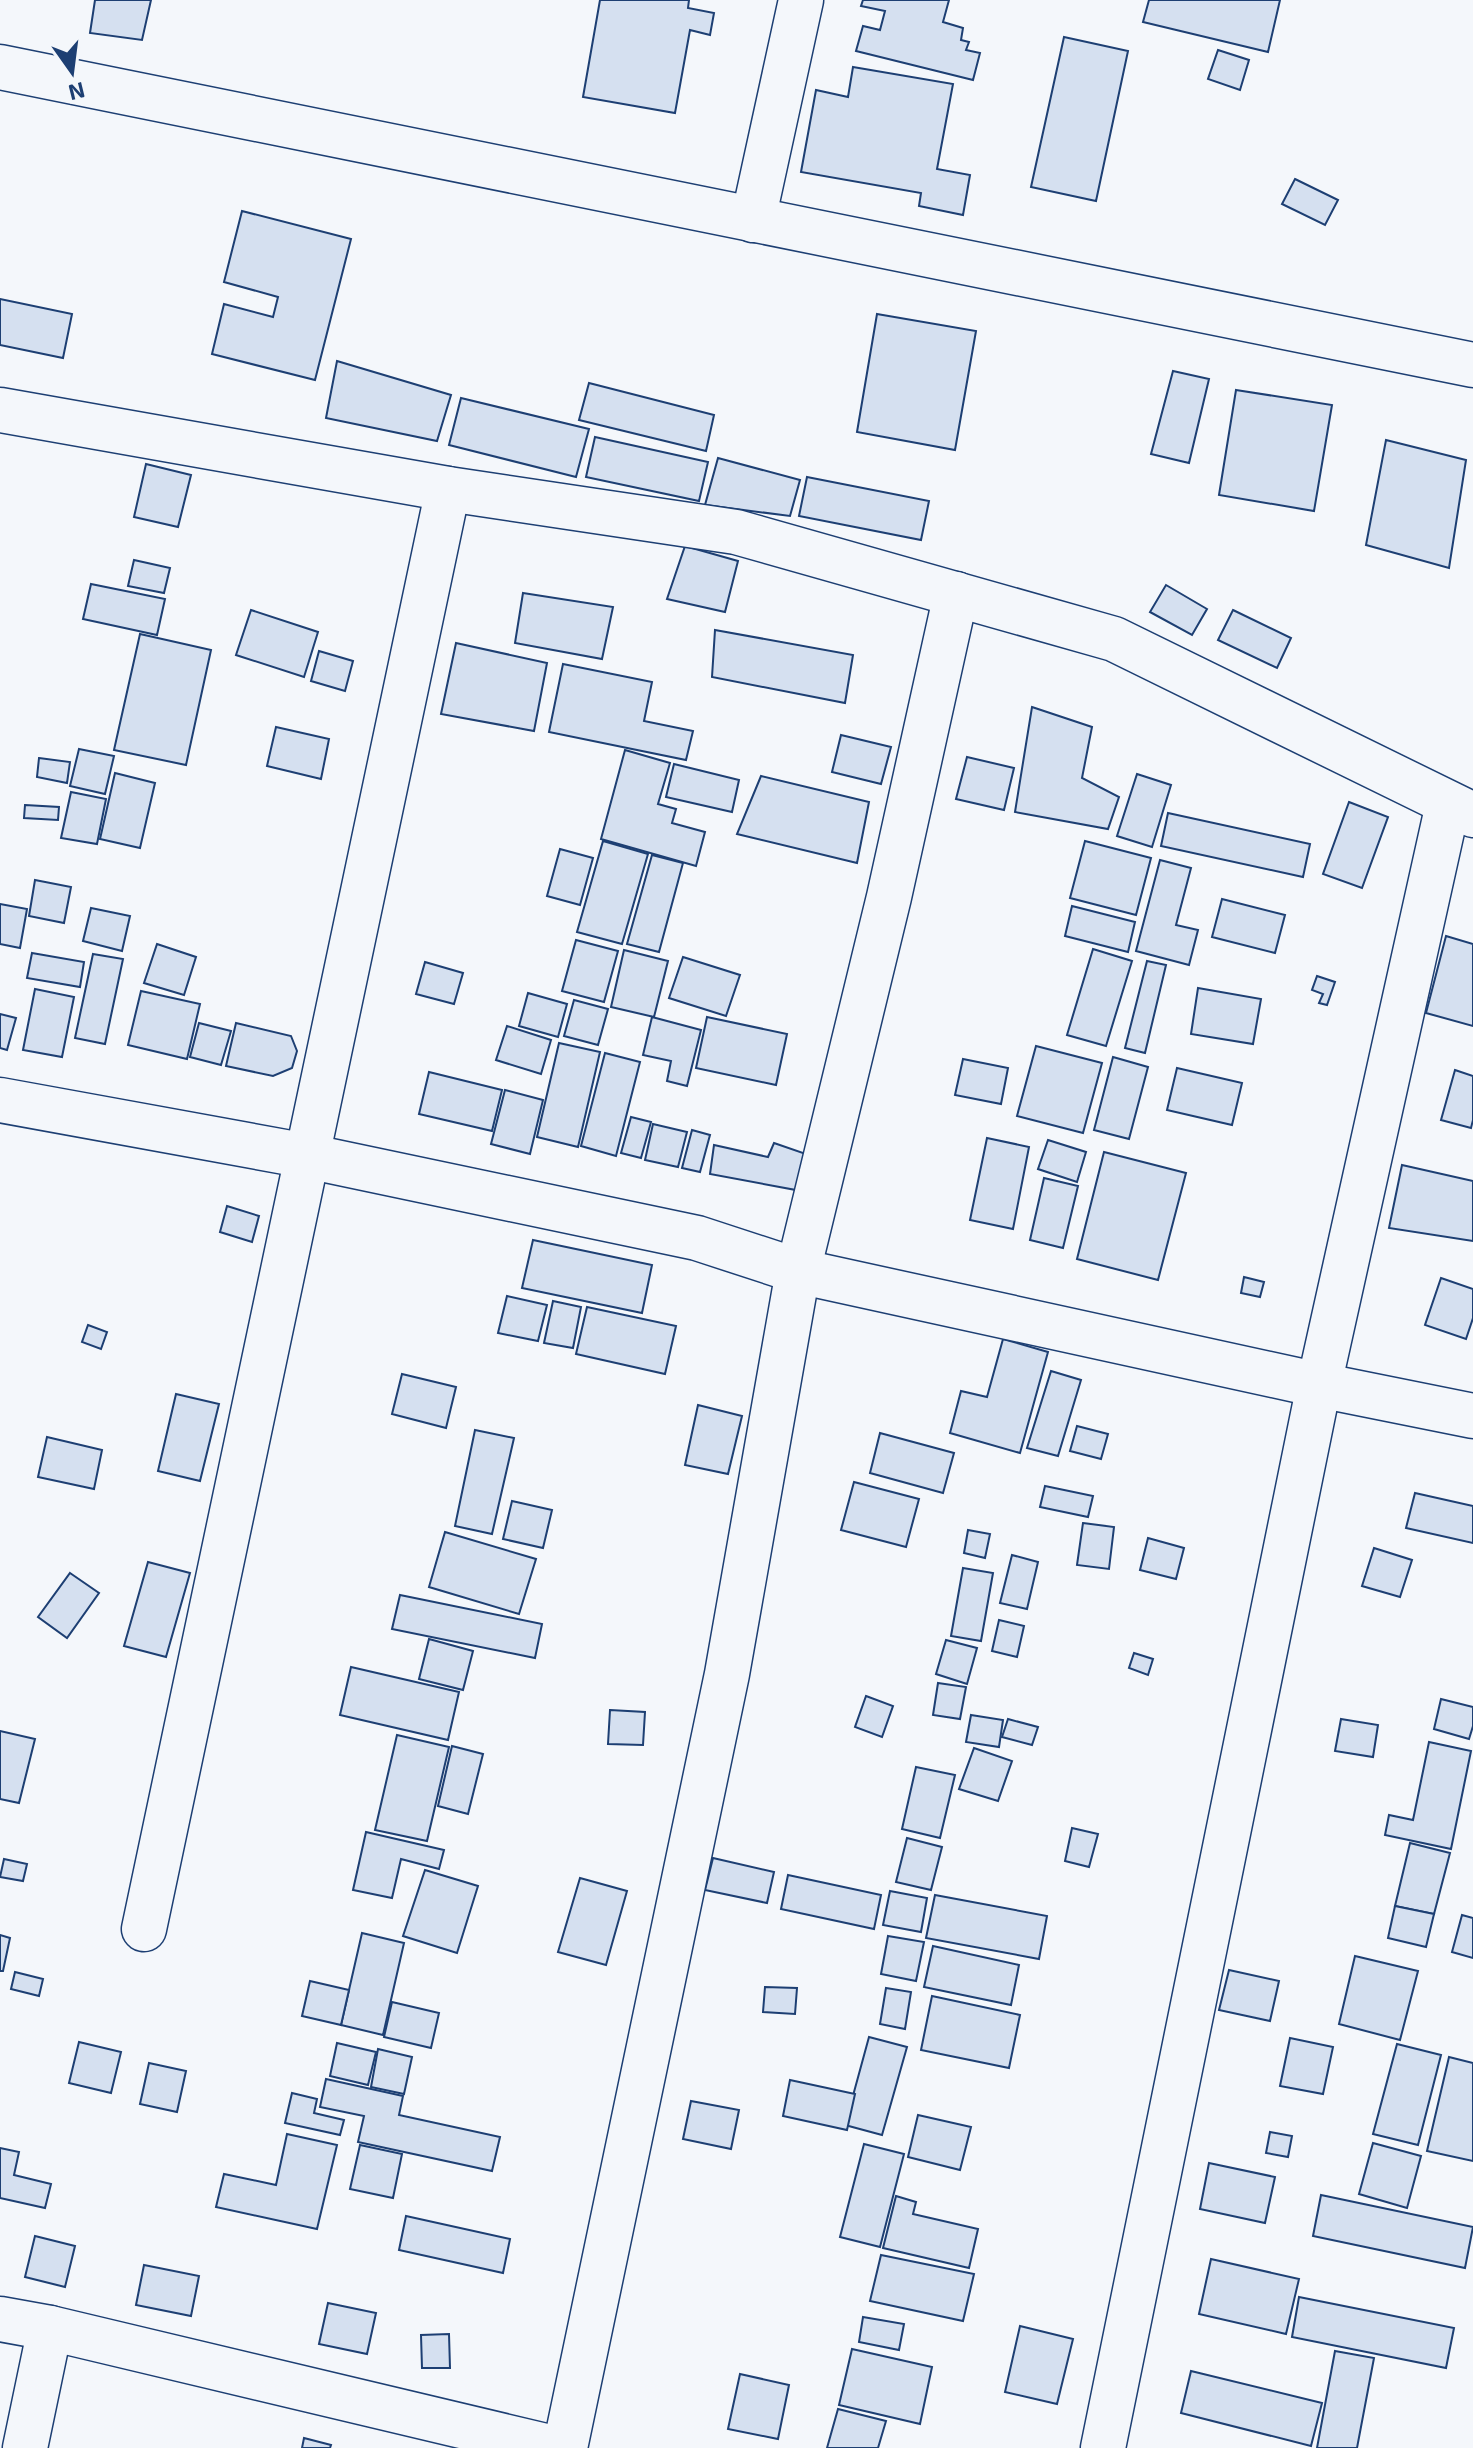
<svg xmlns="http://www.w3.org/2000/svg" width="1473" height="2448" font-family="'Exo 2',sans-serif">
	<style>
		.building { fill: #d5e0f0; stroke: #1d3f73; stroke-width: 2 }
		.lines { fill: none; stroke-linecap: round; stroke-linejoin: round }
		.street-casing { stroke: #1d3f73; stroke-width: 47 }
		.street { stroke: #f4f7fb; stroke-width: 44 }
	</style>
	<rect width="100%" height="100%" fill="#f4f7fb"/>
	<g class="building">
		<path d="M95 0H151L142 40 90 33Z"/>
		<path d="M600 0H689L688 8 714 13 710 35 690 30 675 113 583 97Z"/>
		<path d="M863 0H949L943 22 963 28 961 40 969 42 966 50 980 53 973 80 856 51 863 26 880 30 885 11 861 6Z"/>
		<path d="M1149 0H1280L1268 52 1143 22Z"/>
		<path d="M1064 37 1128 51 1096 201 1031 187Z"/>
		<path d="M1218 50 1249 60 1240 90 1208 79Z"/>
		<path d="M853 67 953 84 937 169 970 175 963 215 919 206 921 193 801 172 816 90 848 97Z"/>
		<path d="M1295 179 1338 200 1325 225 1282 204Z"/>
		<path d="M242 211 351 239 315 380 212 354 224 304 273 317 278 297 224 282Z"/>
		<path d="M0 299 72 314 63 358 0 345Z"/>
		<path d="M877 314 976 331 955 450 857 432Z"/>
		<path d="M337 361 451 395 437 441 326 418Z"/>
		<path d="M1173 371 1209 379 1189 463 1151 454Z"/>
		<path d="M589 383 714 415 706 451 579 420Z"/>
		<path d="M1236 390 1332 405 1314 511 1219 495Z"/>
		<path d="M461 398 589 429 576 477 449 445Z"/>
		<path d="M595 437 708 462 699 501 586 477Z"/>
		<path d="M1386 440 1466 460 1449 568 1366 545Z"/>
		<path d="M718 458 800 480 790 516 705 505Z"/>
		<path d="M146 464 191 475 178 527 134 517Z"/>
		<path d="M807 477 929 501 921 540 799 516Z"/>
		<path d="M685 546 738 561 725 612 667 599Z"/>
		<path d="M134 560 170 568 164 593 128 586Z"/>
		<path d="M91 584 165 599 157 635 83 619Z"/>
		<path d="M1166 585 1207 609 1192 635 1150 612Z"/>
		<path d="M523 593 613 607 602 659 515 643Z"/>
		<path d="M251 610 318 632 304 677 236 655Z"/>
		<path d="M1233 610 1291 638 1277 668 1218 640Z"/>
		<path d="M715 630 853 655 845 703 712 677Z"/>
		<path d="M140 634 211 650 186 765 114 750Z"/>
		<path d="M456 643 547 663 534 731 441 714Z"/>
		<path d="M319 651 353 661 345 691 311 681Z"/>
		<path d="M563 664 652 682 644 721 693 731 686 760 549 732Z"/>
		<path d="M1032 707 1092 727 1082 778 1119 797 1108 829 1015 812Z"/>
		<path d="M276 727 329 739 321 779 267 766Z"/>
		<path d="M841 735 891 747 881 784 832 772Z"/>
		<path d="M79 749 114 756 105 794 70 786Z"/>
		<path d="M625 750 670 763 658 804 676 809 672 823 705 832 696 866 601 839Z"/>
		<path d="M967 757 1014 768 1004 810 956 799Z"/>
		<path d="M39 758 70 762 67 783 37 777Z"/>
		<path d="M674 764 739 780 732 812 666 797Z"/>
		<path d="M115 773 155 783 140 848 100 839Z"/>
		<path d="M1137 774 1171 785 1152 847 1117 836Z"/>
		<path d="M761 776 869 802 857 863 737 834Z"/>
		<path d="M71 792 106 799 97 844 61 838Z"/>
		<path d="M1349 802 1388 817 1362 888 1323 874Z"/>
		<path d="M25 805 59 807 58 820 24 818Z"/>
		<path d="M1168 813 1310 844 1303 877 1161 846Z"/>
		<path d="M603 841 648 854 622 944 577 932Z"/>
		<path d="M1085 841 1151 858 1136 915 1070 898Z"/>
		<path d="M560 849 593 858 580 905 547 896Z"/>
		<path d="M652 855 683 863 659 952 627 944Z"/>
		<path d="M1160 860 1191 868 1176 925 1198 930 1189 965 1136 951Z"/>
		<path d="M35 880 71 887 64 923 29 916Z"/>
		<path d="M1222 899 1285 915 1275 953 1212 937Z"/>
		<path d="M0 904 27 909 20 948 0 944Z"/>
		<path d="M1072 906 1135 922 1128 952 1065 936Z"/>
		<path d="M91 908 130 916 122 951 83 941Z"/>
		<path d="M1446 936 1473 944V1026L1426 1013Z"/>
		<path d="M576 940 618 951 604 1002 562 991Z"/>
		<path d="M157 944 196 957 184 995 144 983Z"/>
		<path d="M1093 949 1132 961 1106 1046 1067 1035Z"/>
		<path d="M624 950 668 961 654 1017 611 1007Z"/>
		<path d="M32 953 84 962 80 987 27 978Z"/>
		<path d="M93 954 123 959 105 1044 75 1038Z"/>
		<path d="M683 957 740 975 726 1016 669 998Z"/>
		<path d="M1147 961 1166 965 1145 1053 1125 1048Z"/>
		<path d="M425 962 463 973 454 1004 416 994Z"/>
		<path d="M1317 976 1335 982 1327 1005 1319 1003 1323 994 1312 990Z"/>
		<path d="M1198 988 1261 999 1253 1044 1191 1034Z"/>
		<path d="M35 989 74 997 62 1057 23 1050Z"/>
		<path d="M141 991 200 1004 187 1059 128 1045Z"/>
		<path d="M528 993 567 1004 558 1037 519 1026Z"/>
		<path d="M574 1000 608 1009 598 1045 564 1036Z"/>
		<path d="M0 1014 16 1018 7 1050 0 1048Z"/>
		<path d="M652 1017 701 1030 687 1086 667 1081 671 1061 643 1055Z"/>
		<path d="M707 1017 787 1034 776 1085 696 1068Z"/>
		<path d="M199 1023 231 1031 221 1065 190 1057Z"/>
		<path d="M236 1023 291 1036 297 1051 292 1068 273 1076 226 1066Z"/>
		<path d="M507 1026 551 1040 541 1074 496 1060Z"/>
		<path d="M559 1043 600 1052 578 1147 537 1137Z"/>
		<path d="M1036 1046 1102 1063 1083 1133 1017 1116Z"/>
		<path d="M605 1053 640 1062 616 1156 581 1146Z"/>
		<path d="M1113 1057 1148 1067 1129 1139 1094 1130Z"/>
		<path d="M963 1059 1008 1068 1001 1104 955 1095Z"/>
		<path d="M1177 1068 1242 1083 1232 1125 1167 1110Z"/>
		<path d="M1455 1070 1473 1076V1120L1471 1128 1441 1120Z"/>
		<path d="M429 1072 502 1090 492 1131 419 1114Z"/>
		<path d="M505 1090 543 1100 530 1154 491 1144Z"/>
		<path d="M631 1117 651 1122 641 1158 621 1153Z"/>
		<path d="M653 1124 687 1132 678 1167 645 1160Z"/>
		<path d="M692 1130 710 1135 700 1172 682 1168Z"/>
		<path d="M987 1138 1029 1147 1013 1229 970 1220Z"/>
		<path d="M1048 1140 1086 1152 1077 1182 1038 1169Z"/>
		<path d="M774 1143 809 1155 796 1190 710 1174 714 1145 768 1157Z"/>
		<path d="M1104 1152 1186 1173 1158 1280 1077 1259Z"/>
		<path d="M1402 1165 1473 1181V1241L1389 1228Z"/>
		<path d="M1044 1178 1078 1186 1063 1248 1030 1240Z"/>
		<path d="M227 1206 259 1216 252 1242 220 1232Z"/>
		<path d="M533 1240 652 1265 642 1313 522 1288Z"/>
		<path d="M1244 1277 1264 1282 1260 1297 1241 1293Z"/>
		<path d="M1441 1278 1473 1289V1318L1466 1339 1425 1325Z"/>
		<path d="M507 1296 547 1305 538 1341 498 1333Z"/>
		<path d="M553 1301 581 1307 573 1348 544 1343Z"/>
		<path d="M587 1307 676 1326 665 1374 576 1354Z"/>
		<path d="M88 1325 107 1332 101 1349 82 1342Z"/>
		<path d="M1003 1339 1048 1352 1020 1453 950 1433 961 1391 987 1397Z"/>
		<path d="M1051 1371 1081 1380 1058 1456 1027 1448Z"/>
		<path d="M402 1374 456 1387 446 1428 392 1414Z"/>
		<path d="M176 1394 219 1404 200 1481 158 1471Z"/>
		<path d="M698 1405 742 1416 728 1474 685 1465Z"/>
		<path d="M1077 1426 1108 1434 1101 1459 1070 1451Z"/>
		<path d="M475 1430 514 1438 492 1534 455 1526Z"/>
		<path d="M880 1433 954 1453 943 1493 870 1473Z"/>
		<path d="M47 1437 102 1450 94 1489 38 1477Z"/>
		<path d="M854 1482 919 1499 906 1547 841 1530Z"/>
		<path d="M1045 1486 1093 1496 1088 1517 1040 1507Z"/>
		<path d="M1415 1493 1473 1506V1543L1406 1528Z"/>
		<path d="M512 1501 552 1510 543 1548 503 1539Z"/>
		<path d="M1083 1523 1114 1527 1109 1569 1077 1565Z"/>
		<path d="M968 1530 990 1534 985 1558 964 1553Z"/>
		<path d="M445 1532 536 1559 519 1614 429 1587Z"/>
		<path d="M1148 1538 1184 1548 1176 1579 1140 1570Z"/>
		<path d="M1374 1548 1412 1560 1400 1597 1362 1586Z"/>
		<path d="M1012 1555 1038 1562 1027 1609 1000 1603Z"/>
		<path d="M148 1562 190 1573 166 1657 124 1646Z"/>
		<path d="M963 1568 993 1573 981 1641 951 1636Z"/>
		<path d="M70 1573 99 1593 67 1638 38 1617Z"/>
		<path d="M400 1595 542 1624 535 1658 392 1629Z"/>
		<path d="M999 1620 1024 1626 1017 1657 992 1651Z"/>
		<path d="M429 1639 473 1651 463 1690 419 1679Z"/>
		<path d="M946 1640 977 1648 967 1684 936 1674Z"/>
		<path d="M1134 1653 1153 1659 1148 1675 1129 1668Z"/>
		<path d="M351 1667 459 1692 448 1740 340 1715Z"/>
		<path d="M938 1683 966 1687 960 1719 933 1715Z"/>
		<path d="M866 1696 893 1706 882 1737 855 1727Z"/>
		<path d="M1441 1699 1473 1707V1726L1469 1739 1434 1729Z"/>
		<path d="M610 1710 645 1712 643 1745 608 1744Z"/>
		<path d="M971 1715 1003 1720 999 1747 966 1742Z"/>
		<path d="M1008 1719 1038 1727 1032 1745 1002 1737Z"/>
		<path d="M1341 1719 1378 1725 1373 1757 1335 1751Z"/>
		<path d="M0 1731 35 1739 19 1803 0 1799Z"/>
		<path d="M397 1735 449 1747 427 1841 375 1830Z"/>
		<path d="M1429 1742 1471 1751 1451 1849 1385 1835 1389 1815 1413 1820Z"/>
		<path d="M452 1746 483 1754 468 1814 438 1806Z"/>
		<path d="M974 1748 1012 1761 998 1801 959 1789Z"/>
		<path d="M916 1767 955 1775 940 1838 902 1829Z"/>
		<path d="M1072 1828 1098 1834 1089 1867 1065 1861Z"/>
		<path d="M366 1832 444 1850 439 1869 401 1859 392 1898 353 1890Z"/>
		<path d="M907 1838 942 1847 931 1890 896 1882Z"/>
		<path d="M1410 1843 1450 1853 1434 1914 1395 1906Z"/>
		<path d="M713 1858 774 1872 767 1903 705 1890Z"/>
		<path d="M4 1859 27 1864 23 1881 0 1877Z"/>
		<path d="M425 1870 478 1886 457 1953 403 1936Z"/>
		<path d="M788 1875 881 1895 874 1929 781 1909Z"/>
		<path d="M580 1878 627 1891 606 1965 558 1952Z"/>
		<path d="M890 1891 927 1898 921 1932 883 1925Z"/>
		<path d="M935 1895 1047 1916 1039 1959 926 1938Z"/>
		<path d="M1395 1906 1434 1914 1426 1947 1388 1938Z"/>
		<path d="M1462 1915 1473 1918V1958L1452 1952Z"/>
		<path d="M362 1933 404 1943 383 2035 341 2025Z"/>
		<path d="M0 1935 10 1938 3 1971H0Z"/>
		<path d="M888 1936 924 1942 916 1981 881 1974Z"/>
		<path d="M933 1946 1019 1965 1011 2005 924 1987Z"/>
		<path d="M1355 1956 1418 1971 1400 2040 1339 2024Z"/>
		<path d="M1229 1970 1279 1981 1270 2021 1219 2010Z"/>
		<path d="M15 1972 43 1979 39 1996 11 1989Z"/>
		<path d="M310 1981 349 1990 341 2025 302 2016Z"/>
		<path d="M765 1987 797 1988 795 2014 763 2012Z"/>
		<path d="M886 1988 911 1992 905 2029 880 2024Z"/>
		<path d="M932 1996 1020 2015 1009 2068 921 2050Z"/>
		<path d="M392 2002 439 2013 431 2048 384 2037Z"/>
		<path d="M869 2037 907 2047 882 2135 845 2125Z"/>
		<path d="M1290 2038 1333 2047 1323 2094 1280 2086Z"/>
		<path d="M79 2042 121 2052 111 2093 69 2083Z"/>
		<path d="M337 2043 376 2052 368 2085 330 2076Z"/>
		<path d="M1397 2044 1441 2055 1418 2145 1373 2134Z"/>
		<path d="M378 2049 412 2057 404 2094 371 2087Z"/>
		<path d="M1449 2057 1473 2063V2161L1427 2151Z"/>
		<path d="M149 2063 186 2071 177 2112 140 2104Z"/>
		<path d="M326 2079 403 2096 399 2115 500 2137 492 2171 358 2142 364 2116 320 2107Z"/>
		<path d="M790 2080 855 2094 847 2130 783 2116Z"/>
		<path d="M292 2093 317 2099 314 2113 344 2120 340 2135 285 2123Z"/>
		<path d="M691 2101 739 2110 731 2149 683 2139Z"/>
		<path d="M918 2115 971 2127 960 2170 908 2157Z"/>
		<path d="M1270 2132 1292 2136 1288 2157 1266 2153Z"/>
		<path d="M287 2134 337 2145 317 2229 216 2207 224 2174 276 2185Z"/>
		<path d="M1373 2143 1421 2156 1407 2208 1359 2194Z"/>
		<path d="M864 2144 904 2154 880 2247 840 2237Z"/>
		<path d="M360 2145 402 2154 393 2198 350 2189Z"/>
		<path d="M0 2148 19 2152 14 2175 51 2184 45 2208 0 2198Z"/>
		<path d="M1209 2163 1275 2177 1265 2223 1200 2209Z"/>
		<path d="M1321 2195 1473 2227 1465 2268 1313 2236Z"/>
		<path d="M896 2196 916 2202 913 2214 978 2229 969 2268 883 2248Z"/>
		<path d="M406 2216 510 2239 503 2273 399 2250Z"/>
		<path d="M35 2236 75 2246 65 2287 25 2277Z"/>
		<path d="M881 2255 974 2274 963 2321 870 2301Z"/>
		<path d="M1211 2259 1299 2279 1286 2334 1199 2314Z"/>
		<path d="M144 2265 199 2276 191 2316 136 2305Z"/>
		<path d="M1299 2297 1454 2328 1446 2368 1292 2337Z"/>
		<path d="M328 2303 376 2313 367 2354 319 2344Z"/>
		<path d="M863 2317 904 2324 899 2350 859 2342Z"/>
		<path d="M1020 2326 1073 2339 1057 2404 1005 2392Z"/>
		<path d="M449 2334 450 2368H422L421 2335Z"/>
		<path d="M852 2349 932 2367 920 2424 839 2405Z"/>
		<path d="M1335 2351 1374 2358 1357 2448H1317Z"/>
		<path d="M1191 2371 1322 2403 1311 2446 1181 2413Z"/>
		<path d="M740 2374 789 2385 778 2439 728 2429Z"/>
		<path d="M838 2409 886 2421 878 2448H827Z"/>
		<path d="M304 2438 331 2445 330 2448H302Z"/>
	</g>
	<g class="lines">
		<defs>
			<g id="street">
				<path d="M0 67 1473 365"/>
				<path d="M753 220 801 0"/>
				<path d="M0 410 448 489 736 532 1114 639 1473 815"/>
				<path d="M0 1100 307 1156 697 1238 798 1271 1319 1385 1473 1416"/>
				<path d="M144 1929 448 489"/>
				<path d="M0 2319 50 2328 554 2448"/>
				<path d="M25 2448 50 2328"/>
				<path d="M565 2448 727 1674 798 1271 889 897 956 594"/>
				<path d="M1103 2448 1319 1385 1448 804"/>
			</g>
		</defs>
		<use href="#street" class="street-casing"/>
		<use href="#street" class="street"/>
	</g>
	<g transform="translate(72 72) rotate(166)" stroke="#f4f7fb" stroke-width="6" paint-order="stroke">
	<path d="M0-6L14 30L0 20L-14 30Z" fill="#1d3f73"/>
	<text y="-12" font-size="22" font-weight="bold" text-anchor="middle" fill="#1d3f73">N</text>
	</g>
</svg>
